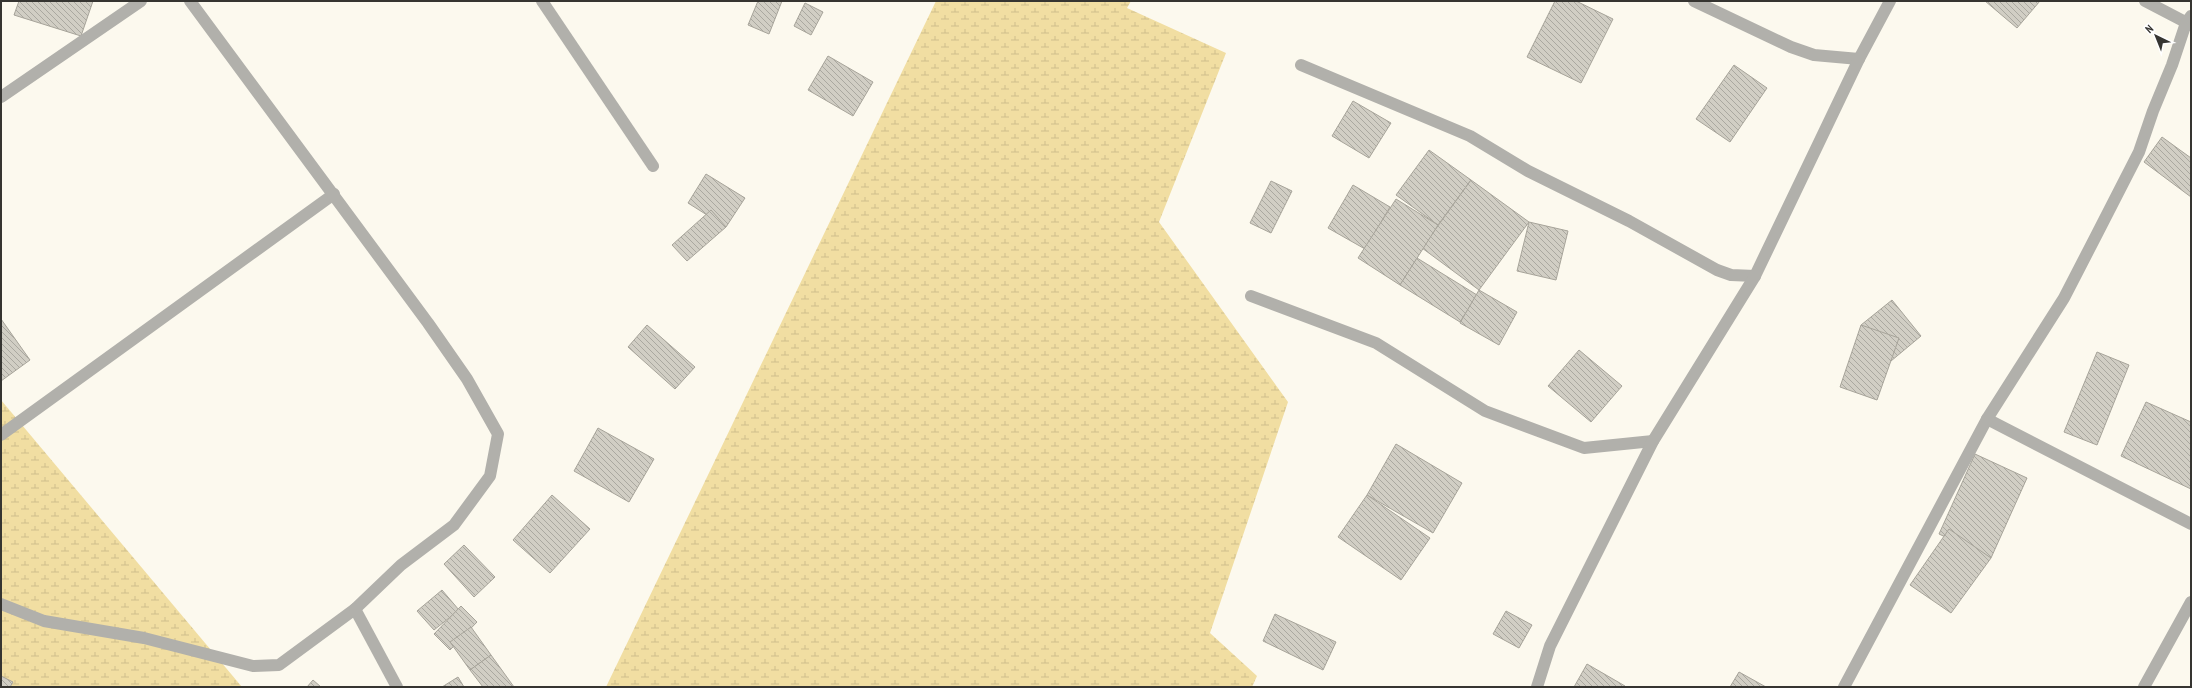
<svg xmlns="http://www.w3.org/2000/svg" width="2192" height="688" font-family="'PT Sans Narrow',sans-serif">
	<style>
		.wetland { fill: url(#wetland-marsh) }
		.building { fill: url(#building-back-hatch); stroke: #a7a49a }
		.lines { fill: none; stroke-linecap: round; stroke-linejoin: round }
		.minor { stroke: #b1b0ab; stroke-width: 12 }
	</style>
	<defs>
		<pattern id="wetland-marsh" width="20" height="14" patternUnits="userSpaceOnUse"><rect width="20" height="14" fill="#f1dea2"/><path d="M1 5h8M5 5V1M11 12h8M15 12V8" fill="none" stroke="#cfbf8c"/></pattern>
		<pattern id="building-back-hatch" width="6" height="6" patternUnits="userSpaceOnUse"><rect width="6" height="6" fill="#d1cec4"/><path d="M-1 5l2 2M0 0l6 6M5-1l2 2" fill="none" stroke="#aaa8a0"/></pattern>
	</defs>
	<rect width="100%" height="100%" fill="#fcf9ee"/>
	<g class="wetland">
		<path d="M936 1H1131L1127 8 1226 53 1159 222 1288 402 1210 633 1257 676 1252 687H606Z"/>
		<path d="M1 400 242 687H1Z"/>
	</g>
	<g class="building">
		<path d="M19 1H93L81 36 14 15Z"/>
		<path d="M758 1H782L769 34 748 25Z"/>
		<path d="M1555 1H1576L1613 19 1581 83 1527 57Z"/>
		<path d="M1985 1H2040L2017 28Z"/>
		<path d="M805 3 823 12 811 35 794 26Z"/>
		<path d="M828 56 873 82 853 116 808 90Z"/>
		<path d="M1734 65 1767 88 1730 142 1696 119Z"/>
		<path d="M1353 101 1391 123 1369 158 1332 136Z"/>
		<path d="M2162 137 2191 158V197L2144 162Z"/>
		<path d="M1429 150 1471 180 1438 225 1396 195Z"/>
		<path d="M706 174 745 198 726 227 688 203Z"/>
		<path d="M1471 180 1529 222 1479 290 1422 248Z"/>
		<path d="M1271 181 1292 191 1271 233 1250 223Z"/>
		<path d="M1353 185 1390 207 1365 249 1328 228Z"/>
		<path d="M1396 199 1438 225 1400 285 1358 258Z"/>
		<path d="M711 210 726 227 687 261 672 245Z"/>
		<path d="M1529 222 1568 231 1556 280 1517 271Z"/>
		<path d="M1417 258 1477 295 1460 322 1400 285Z"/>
		<path d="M1479 290 1517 312 1499 345 1460 323Z"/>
		<path d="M1892 300 1921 336 1891 361 1861 325Z"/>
		<path d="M1 319 30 360 1 381Z"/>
		<path d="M647 325 695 367 675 389 628 347Z"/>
		<path d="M1861 325 1899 338 1877 400 1840 387Z"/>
		<path d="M1579 350 1622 386 1591 422 1548 386Z"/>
		<path d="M2097 352 2129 365 2097 445 2064 432Z"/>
		<path d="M2146 402 2191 422V489L2121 456Z"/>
		<path d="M598 428 654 459 629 502 574 471Z"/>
		<path d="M1396 444 1462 483 1433 533 1367 495Z"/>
		<path d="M1975 454 2027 478 1991 558 1939 534Z"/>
		<path d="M552 495 590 529 550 573 513 540Z"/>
		<path d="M1367 495 1430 538 1401 580 1338 537Z"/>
		<path d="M1949 529 1991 558 1951 613 1910 585Z"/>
		<path d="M464 545 495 577 474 597 444 564Z"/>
		<path d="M442 590 459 610 434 630 417 611Z"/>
		<path d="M461 606 477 622 450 650 434 634Z"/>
		<path d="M1506 611 1532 625 1519 648 1493 634Z"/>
		<path d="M1275 614 1336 642 1323 670 1263 641Z"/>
		<path d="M471 627 491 655 470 670 450 642Z"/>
		<path d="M491 655 514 687H483L470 670Z"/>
		<path d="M1587 664 1625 686V687H1574Z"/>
		<path d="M1739 672 1766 687H1730Z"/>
		<path d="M1 676 13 682 10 687H1Z"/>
		<path d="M458 677 464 687H442Z"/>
		<path d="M313 680 321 687H307Z"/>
	</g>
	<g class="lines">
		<g class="minor">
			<path d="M542 1 653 166"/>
			<path d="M1694 1 1791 47 1814 55 1859 59"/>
			<path d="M2145 1 2191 25"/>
			<path d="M1301 65 1470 136 1528 171 1629 221 1717 270 1731 275 1755 276"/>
			<path d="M1 97 141 1"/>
			<path d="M1251 296 1376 343 1485 411 1584 448 1653 441"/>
			<path d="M1987 419 2191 524"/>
			<path d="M1 435 334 194"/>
			<path d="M1 604 44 621 144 638 253 666 279 665 355 609 401 565 454 525 490 476 498 434 467 379 428 323 190 1"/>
			<path d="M355 609 397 687"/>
			<path d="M1537 687 1550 646 1653 441 1755 276 1859 59 1890 1"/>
			<path d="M1844 687 1987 419 2064 298 2097 234 2139 152 2153 111 2172 65 2186 23 2191 16"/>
			<path d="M2144 687 2191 602"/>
		</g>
	</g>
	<rect width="2192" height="688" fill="none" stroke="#363531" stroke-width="4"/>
	<g transform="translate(2156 36) rotate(317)" stroke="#ffffff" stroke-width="3" paint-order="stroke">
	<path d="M0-3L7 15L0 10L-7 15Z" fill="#363531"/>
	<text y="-6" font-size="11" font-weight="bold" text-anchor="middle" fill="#363531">N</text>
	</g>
</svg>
